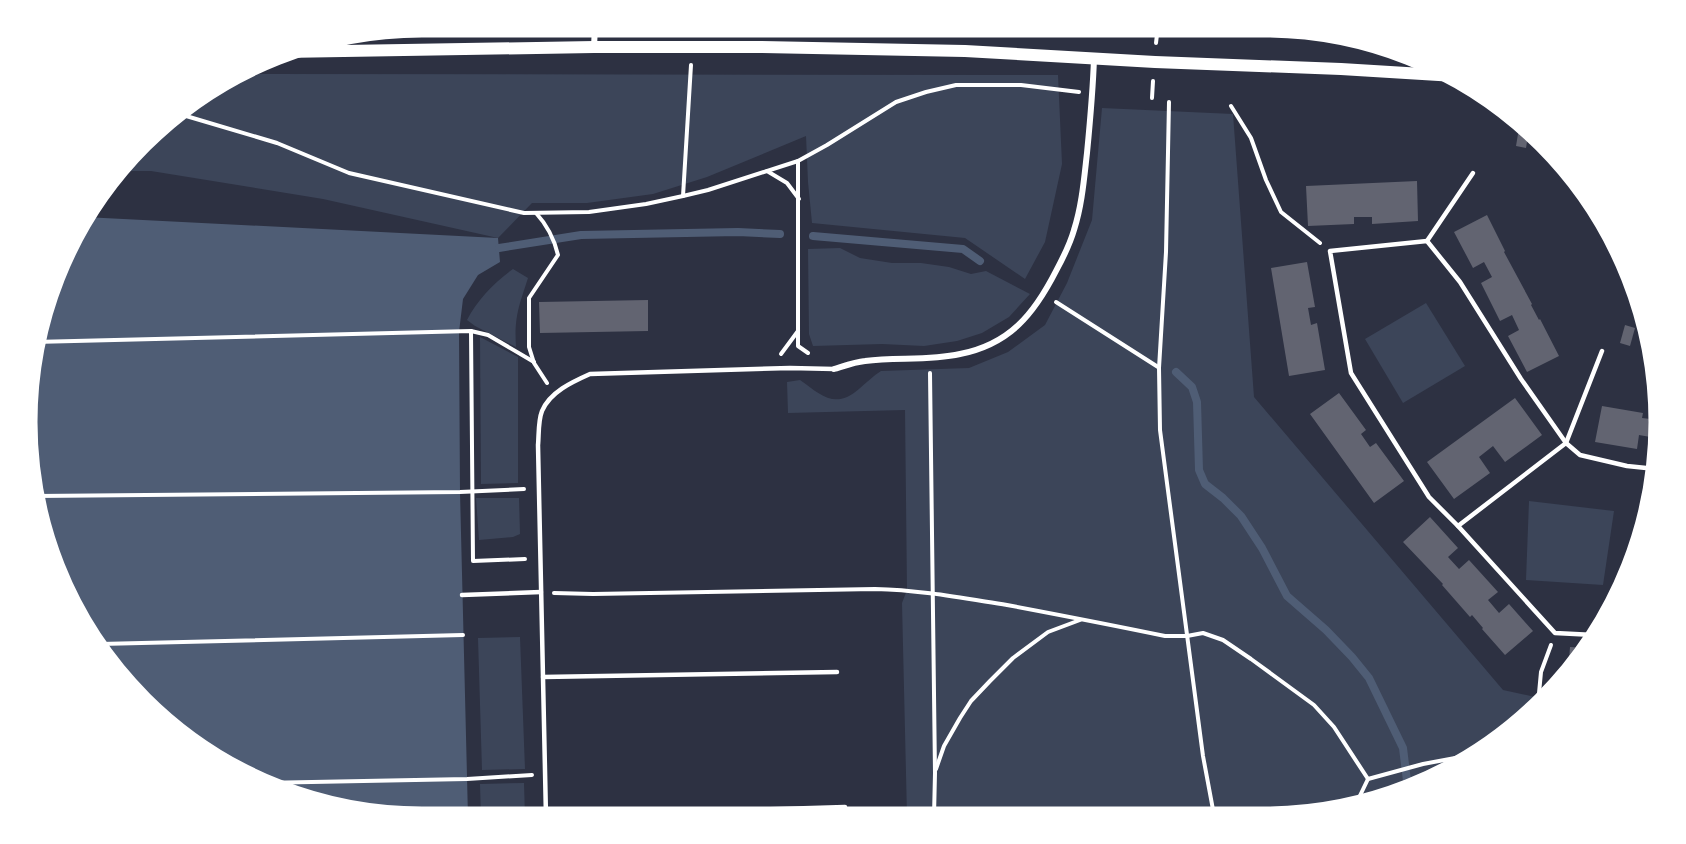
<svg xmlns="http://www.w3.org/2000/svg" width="1686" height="844" font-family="'Exo 2',sans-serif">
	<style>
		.green { fill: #3c4559 }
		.water { fill: #4f5d75 }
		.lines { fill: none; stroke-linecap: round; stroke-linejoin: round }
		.stream { stroke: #4f5d75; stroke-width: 8 }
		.building { fill: #626471 }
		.path { stroke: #fff; stroke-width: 4 }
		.service { stroke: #fff; stroke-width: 4.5 }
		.minor { stroke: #fff; stroke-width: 6 }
		.secondary { stroke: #fff; stroke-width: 12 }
		.rim { fill: none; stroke: #fff; stroke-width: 3 }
	</style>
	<rect width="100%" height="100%" fill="#2d3142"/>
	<g class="green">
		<path d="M244 74 1058 75 1062 164 1045 242 1025 279 965 238 812 223 808 182 806 136 707 177 653 194 587 203H532L498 238 323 199 151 171H121L180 108Z"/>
		<path d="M1102 108 1233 114 1254 397 1503 690 1544 699 1485 751 1392 797 1315 815 907 816 902 603 907 590 905 410 788 413 787 382 800 380C821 395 835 410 859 389 866 383 873 376 881 371L969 368 1008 352 1045 325 1067 283 1092 220Z"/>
		<path d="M840 248 860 258 892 263H921L949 267 971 274 986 271 1030 294 1009 317 982 333 957 341 924 346 882 344 813 346 809 334 808 249Z"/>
		<path d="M513 269 528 278C519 306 514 317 516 347L475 326 467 320C477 300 495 282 513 269Z"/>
		<path d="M1426 303 1465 366 1403 403 1365 339Z"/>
		<path d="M480 337 518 357V483L481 484Z"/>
		<path d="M476 498H519L520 534 513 537 479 540Z"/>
		<path d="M1529 501 1614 511 1603 585 1526 580Z"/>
		<path d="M520 637 525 769 482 770 478 638Z"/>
		<path d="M524 783 525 817H481L480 784Z"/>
	</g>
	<path class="water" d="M84 217 498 238 500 262 478 275 463 299 459 332 460 492 468 817 396 818 320 805 247 778 141 702 66 597 29 473 33 344 56 271Z"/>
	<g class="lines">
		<g class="stream">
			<path d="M813 236 963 249 980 261"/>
			<path d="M499 248 581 235 738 232 780 234"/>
			<path d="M1176 372 1192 387 1197 402 1199 470 1205 484 1223 498 1241 516 1262 548 1287 596 1326 630 1352 657 1369 678 1403 748 1408 789"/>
		</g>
	</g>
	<g class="building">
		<path d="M1519 128 1529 129 1526 148 1516 146Z"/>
		<path d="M1417 181 1418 221 1372 224V217H1354V224L1308 226 1306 186Z"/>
		<path d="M1487 215 1505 251 1504 252 1532 304 1531 305 1539 320 1540 319 1559 356 1527 372 1508 336 1519 330 1512 315 1500 321 1481 283 1492 277 1484 262 1473 268 1454 232Z"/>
		<path d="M1307 262 1315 307 1308 308 1311 325 1317 323 1325 370 1289 376 1271 268Z"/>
		<path d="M648 300V331L540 333 539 302Z"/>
		<path d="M1625 325 1635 328 1630 346 1620 343Z"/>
		<path d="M1339 393 1366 430 1361 434 1370 447 1376 443 1404 481 1374 503 1310 414Z"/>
		<path d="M1515 398 1542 435 1505 462 1493 446 1479 457 1490 473 1454 499 1427 462Z"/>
		<path d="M1602 406 1643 413 1642 418 1659 420V453L1653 452 1656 438 1639 435 1637 449 1595 442Z"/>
		<path d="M1430 517 1458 548 1448 557 1459 569 1469 560 1498 592 1488 600 1499 613 1509 604 1533 631 1505 655 1482 629 1483 628 1472 615 1470 617 1442 585 1443 584 1403 542Z"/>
		<path d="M1570 647 1586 648 1568 674Z"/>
	</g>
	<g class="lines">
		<g class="path">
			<path d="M1156 43 1158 26"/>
			<path d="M1152 98 1153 81"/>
			<path d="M1169 102 1166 252 1159 368 1160 430 1203 756 1214 815"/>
			<path d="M1231 106 1251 138 1266 180 1281 212 1320 243"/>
			<path d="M176 113 277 143 349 173 524 213 589 212 646 204 683 196 708 190 798 161 827 145 896 102 926 92 956 85H1021L1079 92"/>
			<path d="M798 161V346L808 353"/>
			<path d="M767 171 787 183 799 199"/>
			<path d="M683 196 691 65"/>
			<path d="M536 213C548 226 554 238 558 255L529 298V347L534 363 547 383"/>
			<path d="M1056 302 1158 367"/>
			<path d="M471 331 488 335 534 362"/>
			<path d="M34 342 471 331 473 561 525 559"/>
			<path d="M781 354 798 331"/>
			<path d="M930 373 935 773 934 816"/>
			<path d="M36 496 460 492 524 489"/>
			<path d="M554 593 593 594 875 589C920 590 962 598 1007 605 1060 615 1112 625 1165 636H1187L1203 633 1223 640 1251 659 1314 705 1334 727 1368 779"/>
			<path d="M100 644 463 635"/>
			<path d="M1538 704 1541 672 1551 645"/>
			<path d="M936 769 944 746 960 718 971 701 990 681 1013 658 1048 632 1080 620"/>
			<path d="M260 783 467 779 532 775"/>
			<path d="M1355 806 1368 779 1423 764 1482 753"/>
		</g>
		<g class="service">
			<path d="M1427 241 1473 173"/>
			<path d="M1458 526 1566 443 1602 351"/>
			<path d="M462 595 541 592"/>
			<path d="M1594 635 1555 633 1458 526 1429 497 1351 373 1330 251 1427 241 1460 282 1521 379 1566 443 1580 455 1627 466 1656 469"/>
			<path d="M543 677 837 672"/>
			<path d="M546 816 845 807"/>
			<path d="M546 817 538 445C539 435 538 421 542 411 550 392 572 382 590 374L790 368 834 369"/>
		</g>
		<g class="minor">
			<path d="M594 47 595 26"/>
			<path d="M834 369C844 366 855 362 865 361 897 357 929 361 960 354 1010 344 1034 314 1056 271 1063 258 1070 244 1074 230 1082 205 1084 179 1087 153 1090 122 1093 90 1094 58"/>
		</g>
		<path class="secondary" d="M283 52 594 47H761L965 51 1155 62 1341 69 1455 76"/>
	</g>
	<path d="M0 0H1686V844H0ZM422 36H1264A386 386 0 0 1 1650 422V422A386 386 0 0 1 1264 808H422A386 386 0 0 1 36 422V422A386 386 0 0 1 422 36Z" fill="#fff" fill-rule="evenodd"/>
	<path class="rim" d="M422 36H1264A386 386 0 0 1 1650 422V422A386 386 0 0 1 1264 808H422A386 386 0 0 1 36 422V422A386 386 0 0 1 422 36Z"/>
</svg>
